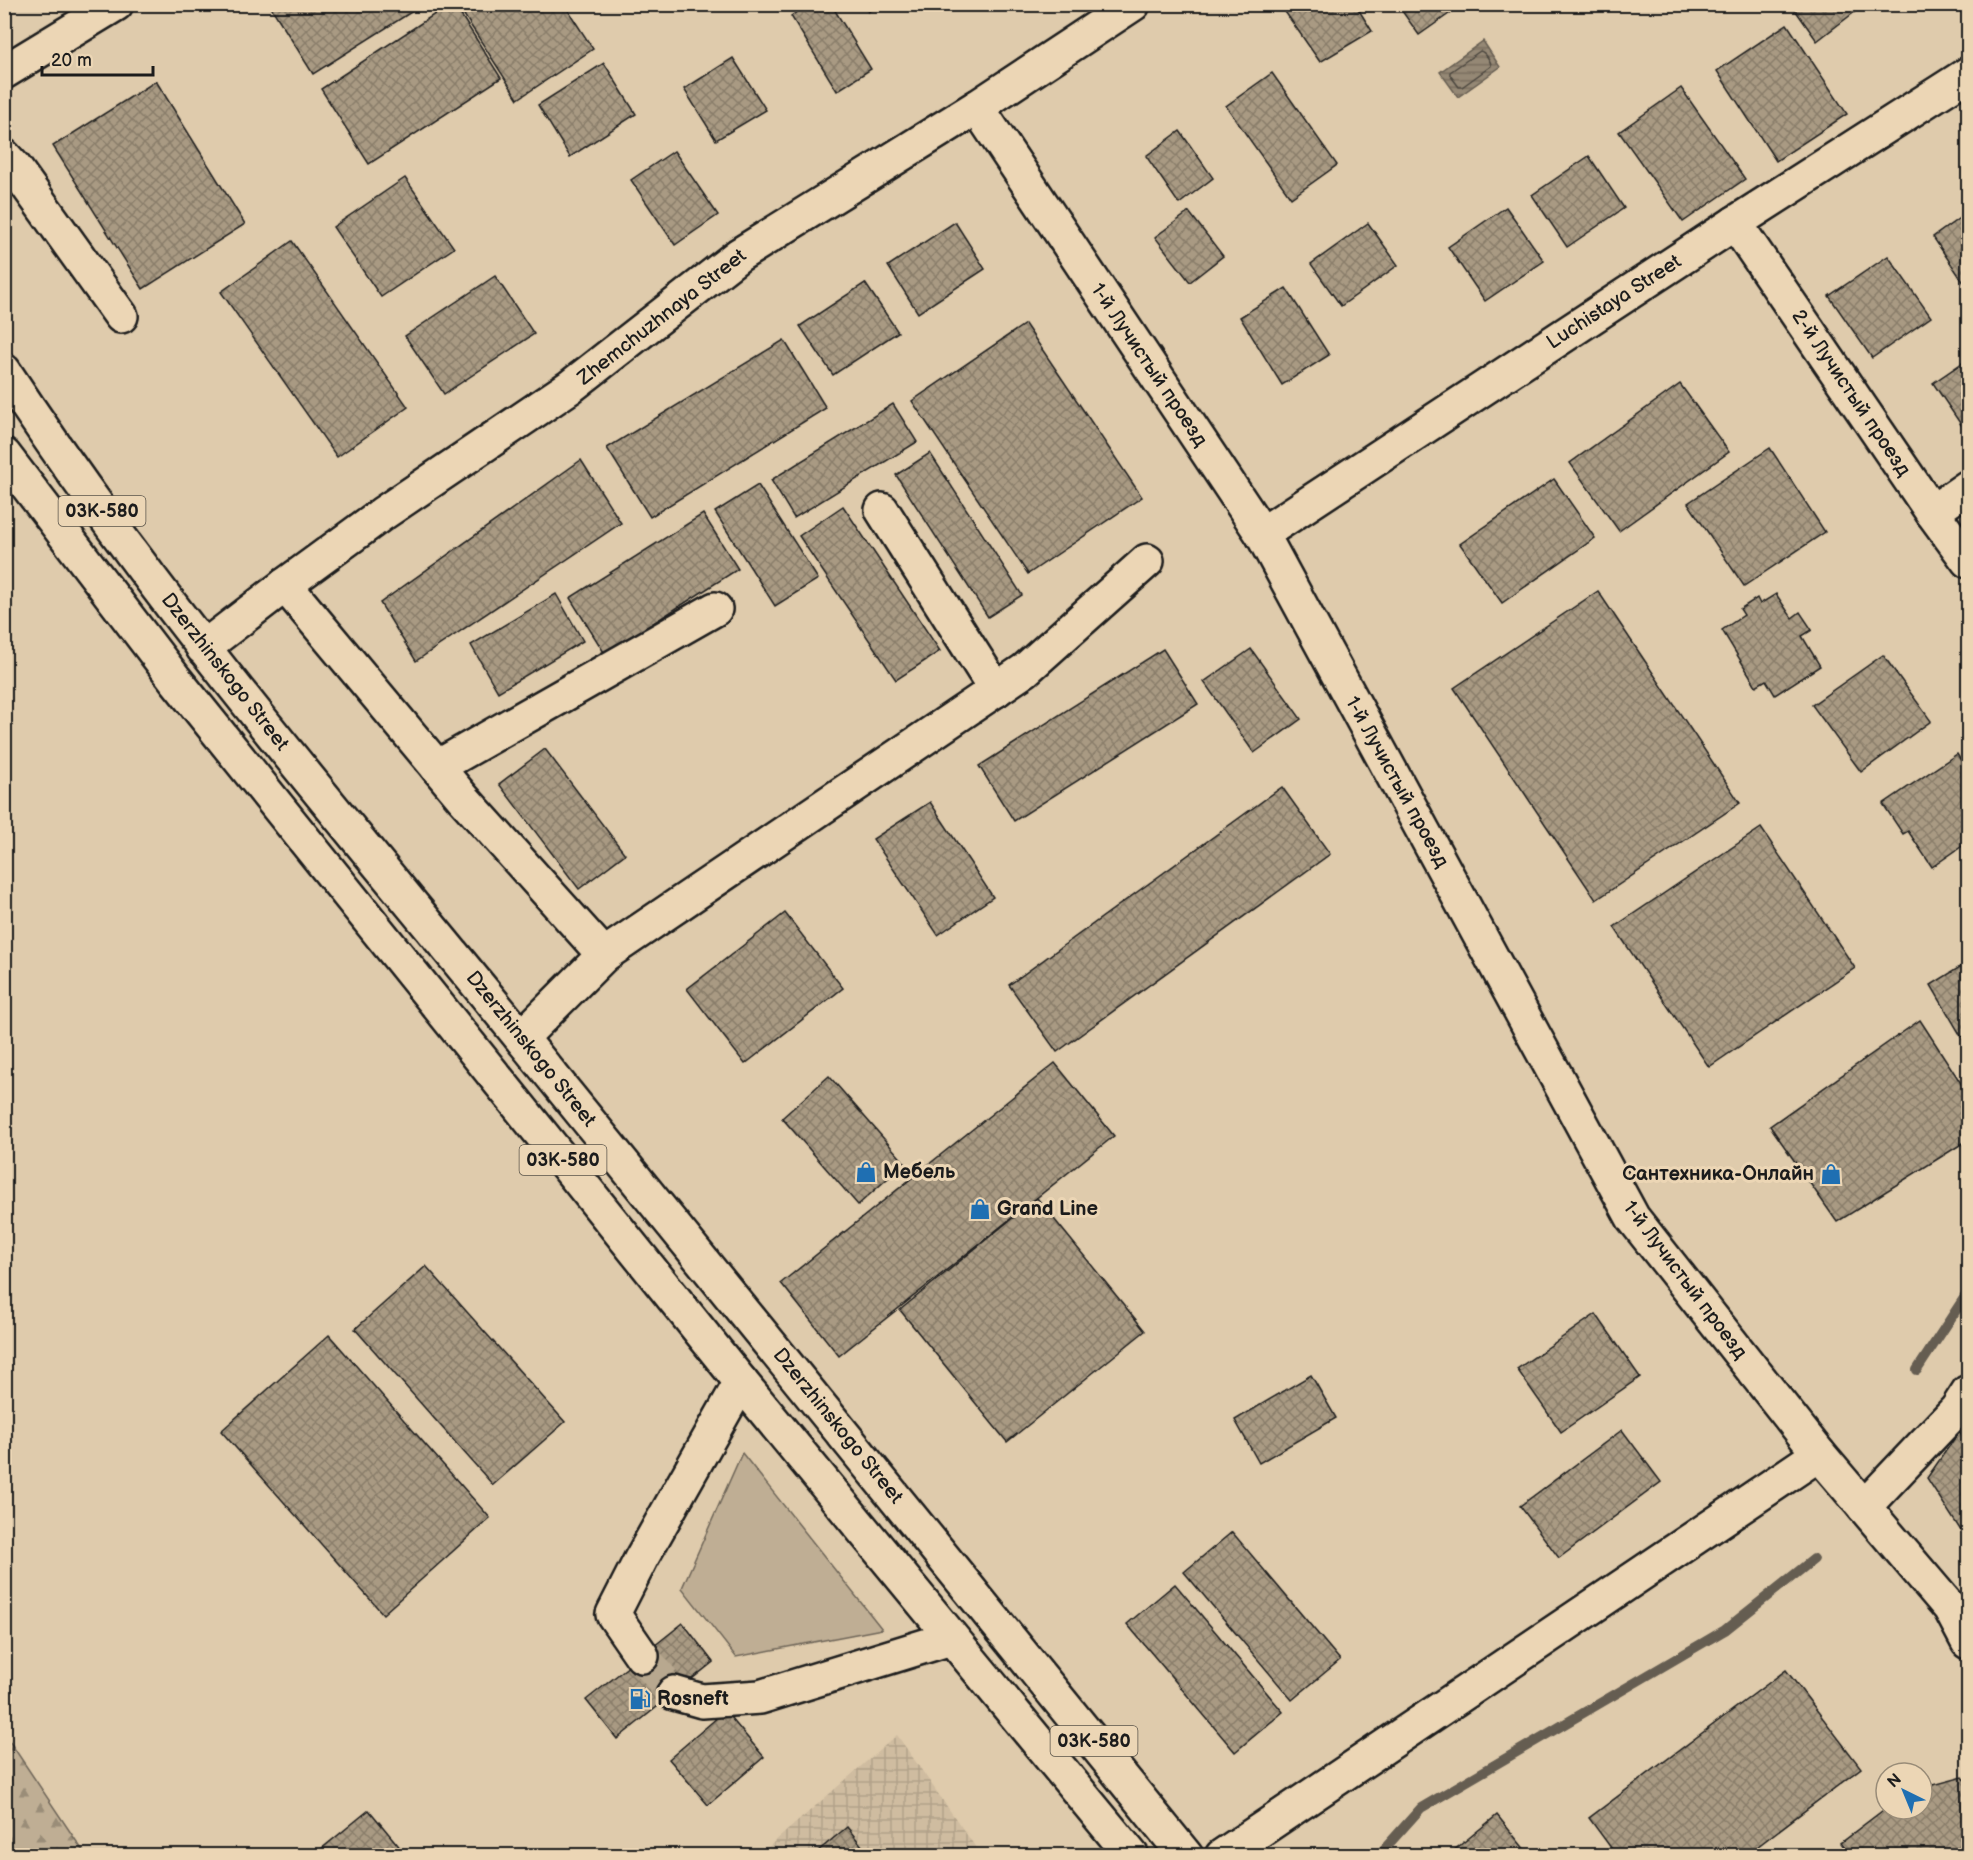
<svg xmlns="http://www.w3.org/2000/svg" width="1973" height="1860" font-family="'Balsamiq Sans',sans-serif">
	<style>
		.industrial { fill: url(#industrial-grid) }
		.green { fill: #bfae94; stroke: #6e6558; stroke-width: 1.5 }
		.forest { fill: url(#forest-firs); stroke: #6e6558; stroke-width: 1.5 }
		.water { fill: url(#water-rules); stroke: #655d51; stroke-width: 1.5 }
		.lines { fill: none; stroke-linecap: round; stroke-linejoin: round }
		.shore { stroke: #4c473f; stroke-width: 1.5 }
		.stream { stroke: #655d51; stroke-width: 10 }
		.building { fill: url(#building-cross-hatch); stroke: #1c1c1c; stroke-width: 1.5 }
		.minor-tunnel { stroke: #b8a88f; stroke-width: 33; stroke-dasharray: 33 16; stroke-linecap: butt }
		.minor-casing { stroke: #1c1c1c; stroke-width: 38 }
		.major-casing { stroke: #1c1c1c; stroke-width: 38 }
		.minor { stroke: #ecd6b5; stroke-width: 33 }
		.major { stroke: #ecd6b5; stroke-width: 33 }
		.labels { text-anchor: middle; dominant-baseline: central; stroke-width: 6; stroke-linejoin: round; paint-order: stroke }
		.shield { fill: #ecd6b5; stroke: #5a544a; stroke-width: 1.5 }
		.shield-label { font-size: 18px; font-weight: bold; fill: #1c1c1c }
		.street-label { font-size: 20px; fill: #1c1c1c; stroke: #ecd6b5 }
		.poi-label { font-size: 20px; font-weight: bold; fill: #1c1c1c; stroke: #ecd6b5; text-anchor: start }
	</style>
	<defs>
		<pattern id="industrial-grid" width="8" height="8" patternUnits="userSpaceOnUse" patternTransform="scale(1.5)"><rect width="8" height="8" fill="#cfbca0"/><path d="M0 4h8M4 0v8" fill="none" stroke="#b1a189"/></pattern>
		<pattern id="forest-firs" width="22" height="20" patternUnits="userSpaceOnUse" patternTransform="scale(1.5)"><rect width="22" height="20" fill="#bfae94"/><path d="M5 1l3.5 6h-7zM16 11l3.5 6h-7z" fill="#9a8d78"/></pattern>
		<pattern id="water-rules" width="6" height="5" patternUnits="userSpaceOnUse" patternTransform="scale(1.5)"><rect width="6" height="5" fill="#958874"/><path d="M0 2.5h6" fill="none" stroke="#796e5e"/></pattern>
		<pattern id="building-cross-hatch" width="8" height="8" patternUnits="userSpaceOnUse" patternTransform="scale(1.5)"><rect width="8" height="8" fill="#a99a83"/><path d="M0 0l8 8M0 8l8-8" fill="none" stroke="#897d6a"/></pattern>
	</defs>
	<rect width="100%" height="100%" fill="#dfcbac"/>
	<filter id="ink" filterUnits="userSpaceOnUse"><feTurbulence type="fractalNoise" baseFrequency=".0167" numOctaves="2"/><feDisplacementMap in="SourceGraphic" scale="12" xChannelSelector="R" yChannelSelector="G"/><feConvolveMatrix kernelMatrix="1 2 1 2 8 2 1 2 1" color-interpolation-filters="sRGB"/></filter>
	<g filter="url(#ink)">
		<path class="industrial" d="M897 1735 981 1855 758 1856Z"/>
		<path class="green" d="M742 1453 882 1629 736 1657 682 1588Z"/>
		<path class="forest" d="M4 1733 85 1854 86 1855H5Z"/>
		<path class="water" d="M1483 41 1500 67 1458 97 1440 72Z"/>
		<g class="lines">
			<path class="shore" d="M1480 51C1485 52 1491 61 1491 66L1462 87H1459L1450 75V72Z"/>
			<g class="stream">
				<path d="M1917 1370 1968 1292"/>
				<path d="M1378 1856 1421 1808 1725 1630 1814 1559"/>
			</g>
		</g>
		<g class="building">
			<path d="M269 4H424L313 74Z"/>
			<path d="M450 4H454L501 78 369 164 321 89Z"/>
			<path d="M457 4H564L593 49 518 99Z"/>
			<path d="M809 4H831L871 69 837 91 791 16Z"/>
			<path d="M863 4H880L868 12Z"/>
			<path d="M1284 4H1355L1372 31 1320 62 1281 6Z"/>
			<path d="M1397 4H1463L1419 35Z"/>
			<path d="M1791 4H1865L1817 41Z"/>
			<path d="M1787 24 1847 114 1776 161 1717 71Z"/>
			<path d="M733 58 766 110 716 140 684 89Z"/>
			<path d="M604 63 636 114 570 157 538 105Z"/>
			<path d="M1272 73 1337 165 1291 198 1226 106Z"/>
			<path d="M156 81 245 224 143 289 53 146Z"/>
			<path d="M1681 88 1745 179 1683 222 1619 132Z"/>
			<path d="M1180 131 1213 178 1179 204 1146 156Z"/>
			<path d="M674 151 718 215 675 245 631 180Z"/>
			<path d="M1589 156 1624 208 1567 247 1532 195Z"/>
			<path d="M405 178 454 248 381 297 333 227Z"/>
			<path d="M1506 207 1544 261 1485 301 1448 247Z"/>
			<path d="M1189 212 1223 256 1190 282 1155 237Z"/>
			<path d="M1968 212V289L1933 237Z"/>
			<path d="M955 222 985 269 918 313 888 266Z"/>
			<path d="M1368 223 1398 265 1341 306 1311 264Z"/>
			<path d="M292 241 408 407 337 457 221 292Z"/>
			<path d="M1888 256 1931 317 1872 358 1829 296Z"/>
			<path d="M495 276 534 334 444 394 405 336Z"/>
			<path d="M865 283 898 332 833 375 800 326Z"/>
			<path d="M1286 288 1329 355 1282 385 1240 317Z"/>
			<path d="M1025 324 1142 497 1028 574 912 401Z"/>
			<path d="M784 340 826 408 650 517 607 448Z"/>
			<path d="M1968 359V435L1933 383Z"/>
			<path d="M1680 384 1729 452 1619 531 1570 463Z"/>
			<path d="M893 404 917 442 794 518 771 480Z"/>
			<path d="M1770 448 1825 532 1744 586 1688 503Z"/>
			<path d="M930 453 1022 595 988 617 896 475Z"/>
			<path d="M581 460 621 523 416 661 380 603Z"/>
			<path d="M1554 479 1595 538 1502 603 1460 544Z"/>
			<path d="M758 485 818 579 775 606 715 512Z"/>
			<path d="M843 506 940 651 896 680 799 536Z"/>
			<path d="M703 514 738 569 605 654 570 598Z"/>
			<path d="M1598 591 1740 803 1596 900 1454 688Z"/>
			<path d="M556 594 583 641 498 692 471 645Z"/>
			<path d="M1776 594 1792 618 1800 612 1812 630 1802 636 1820 666 1775 695 1766 680 1756 686 1722 630 1744 615 1740 609 1757 598 1760 604Z"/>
			<path d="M1163 649 1198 704 1014 821 979 766Z"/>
			<path d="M1251 649 1301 719 1254 753 1204 682Z"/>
			<path d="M1883 655 1931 721 1861 772 1812 705Z"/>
			<path d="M545 749 625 854 579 889 499 784Z"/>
			<path d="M1957 754 1968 772 1963 776 1968 784V842L1932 867 1908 831 1903 834 1883 804Z"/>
			<path d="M1282 787 1330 854 1057 1052 1009 985Z"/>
			<path d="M930 802 993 897 938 935 873 839Z"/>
			<path d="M1761 828 1855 968 1709 1067 1614 927Z"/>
			<path d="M785 913 843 988 745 1064 687 989Z"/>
			<path d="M1968 962V1048L1931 985Z"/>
			<path d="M1920 1020 1968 1094V1140L1837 1222 1770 1126Z"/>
			<path d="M1055 1063 1114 1136 839 1356 781 1283Z"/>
			<path d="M829 1076 905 1163 858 1205 782 1118Z"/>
			<path d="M1037 1198 1145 1331 1007 1442 900 1310Z"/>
			<path d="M426 1266 565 1422 493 1485 355 1329Z"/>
			<path d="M1596 1314 1640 1377 1561 1432 1517 1369Z"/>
			<path d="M329 1335 490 1518 383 1614 221 1431Z"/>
			<path d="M1311 1375 1336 1418 1259 1463 1235 1420Z"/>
			<path d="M1622 1430 1661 1482 1559 1558 1520 1506Z"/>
			<path d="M1959 1432 1968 1443V1533L1965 1537 1927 1478Z"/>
			<path d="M1232 1532 1340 1660 1292 1700 1184 1572Z"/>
			<path d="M1175 1584 1283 1712 1235 1752 1127 1624Z"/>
			<path d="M683 1623 713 1662 617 1739 586 1700Z"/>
			<path d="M1786 1670 1861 1768 1745 1856H1617L1589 1818Z"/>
			<path d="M725 1711 764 1757 708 1805 669 1759Z"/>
			<path d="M1963 1777 1968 1784V1856H1850L1840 1843 1886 1808 1922 1809V1788Z"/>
			<path d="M369 1810 407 1856H316L315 1854Z"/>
			<path d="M1497 1815 1530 1856H1447Z"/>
			<path d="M847 1827 870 1856H812Z"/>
		</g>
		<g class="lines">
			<path class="minor-tunnel" d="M642 1656 674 1693"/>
			<defs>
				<g id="minor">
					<path d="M4 72 116 4"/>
					<path d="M977 107 1262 534 1633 1218 1819 1454 1950 1608 1968 1642"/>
					<path d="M4 156 15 168 121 316"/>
					<path d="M1735 223 1932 512 1968 561"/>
					<path d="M882 510 996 690"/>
					<path d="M1932 512 1968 487"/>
					<path d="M1262 534 1735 223 1968 74"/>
					<path d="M285 585 462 797 604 955 1025 670 1147 561"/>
					<path d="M203 648 285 585 382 514 570 387 739 255 977 107 1133 4"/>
					<path d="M437 767 715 609"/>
					<path d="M520 1036 530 1029 604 955"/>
					<path d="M1864 1507 1957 1409 1968 1392"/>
					<path d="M642 1656 613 1614 641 1559 741 1382"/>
					<path d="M674 1693 702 1701 760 1697 951 1638"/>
					<path d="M1222 1856 1819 1454"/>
				</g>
				<g id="major">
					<path d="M4 371C152 597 329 803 500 1012 730 1292 959 1573 1186 1856"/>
					<path d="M4 455 175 679 741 1382 1132 1856"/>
				</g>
			</defs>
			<use href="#minor" class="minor-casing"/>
			<use href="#major" class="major-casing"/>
			<use href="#minor" class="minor"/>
			<use href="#major" class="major"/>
		</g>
	</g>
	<defs>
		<symbol id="shop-bare" viewBox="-9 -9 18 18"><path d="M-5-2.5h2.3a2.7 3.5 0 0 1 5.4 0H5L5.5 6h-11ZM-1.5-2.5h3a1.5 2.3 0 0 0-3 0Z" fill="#1f6fb2" stroke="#ecd6b5" stroke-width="2.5" paint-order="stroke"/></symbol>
		<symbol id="fuel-bare" viewBox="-9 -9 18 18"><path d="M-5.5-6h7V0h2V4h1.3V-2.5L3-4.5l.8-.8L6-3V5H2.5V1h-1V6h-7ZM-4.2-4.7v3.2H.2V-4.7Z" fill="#1f6fb2" stroke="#ecd6b5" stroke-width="2.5" paint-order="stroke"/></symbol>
	</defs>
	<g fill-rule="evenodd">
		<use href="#shop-bare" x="851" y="1157" width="30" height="30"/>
		<use href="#shop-bare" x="1816" y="1159" width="30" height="30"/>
		<use href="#shop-bare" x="965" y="1194" width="30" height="30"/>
		<use href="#fuel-bare" x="625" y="1684" width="30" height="30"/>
	</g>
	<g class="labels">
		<g class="shield">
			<rect x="58.5" y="496" width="87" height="30" rx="4.5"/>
			<rect x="519.5" y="1145" width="87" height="30" rx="4.5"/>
			<rect x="1050.5" y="1726" width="87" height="30" rx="4.5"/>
		</g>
		<g class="shield-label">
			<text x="102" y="511">03К-580</text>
			<text x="563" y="1160">03К-580</text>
			<text x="1094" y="1741">03К-580</text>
		</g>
		<g class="street-label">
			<text transform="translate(1614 302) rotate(-33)">Luchistaya Street</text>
			<text transform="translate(662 317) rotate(-38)">Zhemchuzhnaya Street</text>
			<text transform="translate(1149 365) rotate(56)">1-й Лучистый проезд</text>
			<text transform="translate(1851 393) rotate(56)">2-й Лучистый проезд</text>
			<text transform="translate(225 672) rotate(52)">Dzerzhinskogo Street</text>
			<text transform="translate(1397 782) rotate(61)">1-й Лучистый проезд</text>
			<text transform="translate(531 1049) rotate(51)">Dzerzhinskogo Street</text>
			<text transform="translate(1685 1280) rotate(53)">1-й Лучистый проезд</text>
			<text transform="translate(838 1426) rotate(51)">Dzerzhinskogo Street</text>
		</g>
		<g class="poi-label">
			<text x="883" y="1172">Мебель</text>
			<text x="1814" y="1174" text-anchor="end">Сантехника-Онлайн</text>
			<text x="997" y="1209">Grand Line</text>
			<text x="657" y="1699">Rosneft</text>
		</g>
	</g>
	<rect width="1973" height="1860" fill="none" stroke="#ecd6b5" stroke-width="24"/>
	<rect x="12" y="12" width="1949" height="1836" fill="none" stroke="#1c1c1c" stroke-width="2" filter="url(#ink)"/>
	<g transform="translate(1904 1791) rotate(317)"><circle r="28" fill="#ecd6b5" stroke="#998c78" stroke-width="1.5"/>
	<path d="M0-4.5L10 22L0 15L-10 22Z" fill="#1f6fb2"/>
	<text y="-9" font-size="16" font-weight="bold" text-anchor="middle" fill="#1c1c1c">N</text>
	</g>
	<path d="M42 66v9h111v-9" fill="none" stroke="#1c1c1c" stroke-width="3"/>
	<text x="51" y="66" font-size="18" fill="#1c1c1c" stroke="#ecd6b5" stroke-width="4.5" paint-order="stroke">20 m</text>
</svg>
